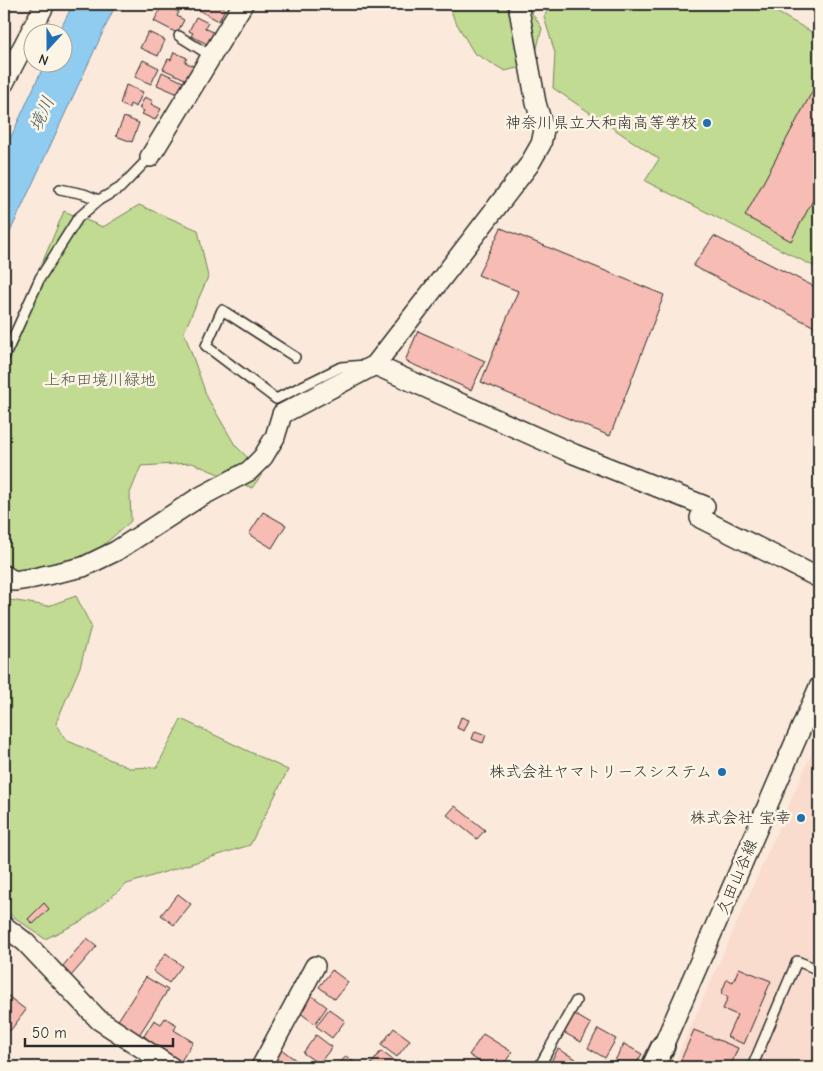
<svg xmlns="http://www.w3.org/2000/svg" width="823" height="1071" font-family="'Comic Neue','Klee One',sans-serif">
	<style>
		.built { fill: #fadccf }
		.green { fill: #c1db92; stroke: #76835e }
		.water { fill: #90cbf0; stroke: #688ba1 }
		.building { fill: #f7bcb3; stroke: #2b2b2b }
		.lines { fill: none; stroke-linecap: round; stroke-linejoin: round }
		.service-casing { stroke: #2b2b2b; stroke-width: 12 }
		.minor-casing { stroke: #2b2b2b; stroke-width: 22 }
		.tertiary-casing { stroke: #2b2b2b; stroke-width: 26 }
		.service { stroke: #fcf5e5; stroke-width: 9 }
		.minor { stroke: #fcf5e5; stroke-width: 19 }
		.tertiary { stroke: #fcf5e5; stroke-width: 22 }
		.poi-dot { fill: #1f6fb2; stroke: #fcf5e5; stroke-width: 2 }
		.labels { text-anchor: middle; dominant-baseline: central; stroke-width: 5; stroke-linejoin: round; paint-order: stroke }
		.poi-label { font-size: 16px; fill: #2b2b2b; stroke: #fcf5e5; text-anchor: end }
		.park-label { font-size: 16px; fill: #505745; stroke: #fcf5e5 }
		.street-label { font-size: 16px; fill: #2b2b2b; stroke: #fcf5e5 }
		.water-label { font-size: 18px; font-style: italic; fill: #495b66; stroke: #fcf5e5 }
	</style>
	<rect width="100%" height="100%" fill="#fbeadb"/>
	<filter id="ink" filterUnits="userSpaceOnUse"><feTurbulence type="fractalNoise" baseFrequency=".02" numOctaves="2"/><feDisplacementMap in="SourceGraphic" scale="10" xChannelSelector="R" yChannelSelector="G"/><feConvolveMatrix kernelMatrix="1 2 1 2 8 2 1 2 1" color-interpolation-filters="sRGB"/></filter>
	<g filter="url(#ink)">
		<path class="built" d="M819 736V1067H672L676 1060Z"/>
		<g class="green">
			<path d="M449 4H526L542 28 533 64 505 71 474 53 454 19Z"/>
			<path d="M551 4H762L819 36V269L645 181 659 159 553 88 555 53 544 17Z"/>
			<path d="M139 205 198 230 208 277 184 332 207 397 235 445 263 473 252 488 192 463 141 466 130 493 131 521 84 562 22 574 4 569V418L9 408 4 382V354L64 211 103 227Z"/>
			<path d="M76 596 91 626 80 667 56 723 66 740 129 768 157 767 181 719 288 770 250 845 127 884 82 921 45 939 4 910V599L48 606Z"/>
		</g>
		<path class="water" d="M73 4H116L4 245V152L45 63 62 62V32H59Z"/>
		<g class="building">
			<path d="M163 4 179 12 177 16 184 20 177 33 154 21Z"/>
			<path d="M176 4H193L190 11Z"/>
			<path d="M202 4H216L225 9 219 21 198 10Z"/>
			<path d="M196 17 208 23 205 28 215 33 209 45 191 36 193 33 189 31Z"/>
			<path d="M148 32 165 40 158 56 140 48Z"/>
			<path d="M4 47 12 56 4 65Z"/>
			<path d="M174 52 187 58 185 62 193 66 187 80 163 69 168 59 171 60Z"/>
			<path d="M143 60 159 68 151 84 135 77Z"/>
			<path d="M162 72 183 82 178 94 157 85Z"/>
			<path d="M819 79V189L791 241 745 216Z"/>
			<path d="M126 85 143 92 136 107 130 104 129 108 120 104Z"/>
			<path d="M145 97 153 101 151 104 161 109 155 120 142 114 144 111 139 108Z"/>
			<path d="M124 117 139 123 132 142 116 136Z"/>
			<path d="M501 228 664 295 610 436 481 382 518 291 478 275Z"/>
			<path d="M714 236 819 289V329L693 266Z"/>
			<path d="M418 331 485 361 471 390 405 361Z"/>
			<path d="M263 512 286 525 272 548 249 534Z"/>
			<path d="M461 717 469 720 464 731 457 728Z"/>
			<path d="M475 731 486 735 483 743 472 739Z"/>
			<path d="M455 806 485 830 477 839 447 815Z"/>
			<path d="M178 894 191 904 174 925 161 915Z"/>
			<path d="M44 903 49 909 33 924 28 919Z"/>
			<path d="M87 938 97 946 71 976 61 968Z"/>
			<path d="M166 953 182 966 169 983 153 971Z"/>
			<path d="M739 968 771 981 744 1044 727 1037 737 1015 723 1009 728 997 721 994 727 979 733 982Z"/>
			<path d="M332 970 348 982 335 999 319 987Z"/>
			<path d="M146 977 168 990 139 1035 117 1022Z"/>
			<path d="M4 993 26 1010 10 1031 4 1026Z"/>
			<path d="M311 995 327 1007 315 1024 299 1012Z"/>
			<path d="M329 1009 345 1021 332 1038 316 1026Z"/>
			<path d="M574 1014 591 1024 581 1042 563 1032Z"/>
			<path d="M165 1018 177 1025 174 1030 193 1042 179 1064 147 1044 149 1040 144 1036 154 1020 161 1024Z"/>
			<path d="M394 1028 410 1040 397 1057 381 1045Z"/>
			<path d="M598 1029 616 1039 605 1058 588 1048Z"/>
			<path d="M694 1030 738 1048 730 1067H678Z"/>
			<path d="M483 1034 512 1052 502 1067H488L469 1055Z"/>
			<path d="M316 1035 332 1047 319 1064 303 1053Z"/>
			<path d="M624 1044 642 1054 634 1067H622L614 1062Z"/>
			<path d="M281 1049 297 1061 292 1067H270Z"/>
			<path d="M558 1049 576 1059 571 1067H548Z"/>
			<path d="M381 1051 397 1063 394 1067H369Z"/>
			<path d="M346 1056 360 1067H337Z"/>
			<path d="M580 1060 592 1067H576Z"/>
		</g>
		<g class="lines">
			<defs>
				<g id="service">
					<path d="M179 36 211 56"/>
					<path d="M60 189 84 194 99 200 120 188 150 157"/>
					<path d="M295 357 222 310 206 346 276 399 341 367 365 365"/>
					<path d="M4 358 40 278 78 218 99 200"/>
					<path d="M539 1067 576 1001"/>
					<path d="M752 1067 797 961 819 970"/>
				</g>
				<g id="minor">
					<path d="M4 83 45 4"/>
					<path d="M150 157 243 4"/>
					<path d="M375 365 574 454 705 506 700 518 819 578"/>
					<path d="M4 575 14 581 34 578 83 567 116 551 198 498 249 471 263 457 275 437 282 414 375 365 529 165 541 144 544 130 536 103 518 4"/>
					<path d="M4 926 25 942 99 1020 171 1067"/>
					<path d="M663 1046 819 687"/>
					<path d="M261 1067 315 966"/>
				</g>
				<path id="tertiary" d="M653 1067 663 1046"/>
			</defs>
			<use href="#service" class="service-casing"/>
			<use href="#minor" class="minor-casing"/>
			<use href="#tertiary" class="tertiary-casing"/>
			<use href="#service" class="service"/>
			<use href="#minor" class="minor"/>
			<use href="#tertiary" class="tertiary"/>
		</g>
	</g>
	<g class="poi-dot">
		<circle cx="707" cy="123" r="5"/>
		<circle cx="722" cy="772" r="5"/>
		<circle cx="801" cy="818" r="5"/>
	</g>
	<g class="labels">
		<g class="poi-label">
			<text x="697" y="123">神奈川県立大和南高等学校</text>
			<text x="712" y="772">株式会社ヤマトリースシステム</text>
			<text x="791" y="818">株式会社 宝幸</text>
		</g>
		<g class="park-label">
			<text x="100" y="380">上和田境川緑地</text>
		</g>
		<g class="street-label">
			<text transform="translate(737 877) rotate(-67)">久田山谷線</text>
		</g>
		<g class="water-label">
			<text transform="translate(42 114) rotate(-65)">境川</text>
		</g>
	</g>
	<rect width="823" height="1071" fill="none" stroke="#fcf5e5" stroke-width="20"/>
	<rect x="10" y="10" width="803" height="1051" fill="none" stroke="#2b2b2b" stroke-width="2" filter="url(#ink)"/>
	<g transform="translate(48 48) rotate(201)"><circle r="24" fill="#fcf5e5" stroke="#a8a49b"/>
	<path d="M0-4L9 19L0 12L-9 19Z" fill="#1f6fb2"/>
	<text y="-8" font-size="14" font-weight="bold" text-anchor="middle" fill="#2b2b2b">N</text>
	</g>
	<path d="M25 1038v8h148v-8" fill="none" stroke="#2b2b2b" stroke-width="2.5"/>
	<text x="32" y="1038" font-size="15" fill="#2b2b2b" stroke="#fcf5e5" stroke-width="4" paint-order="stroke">50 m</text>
</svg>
